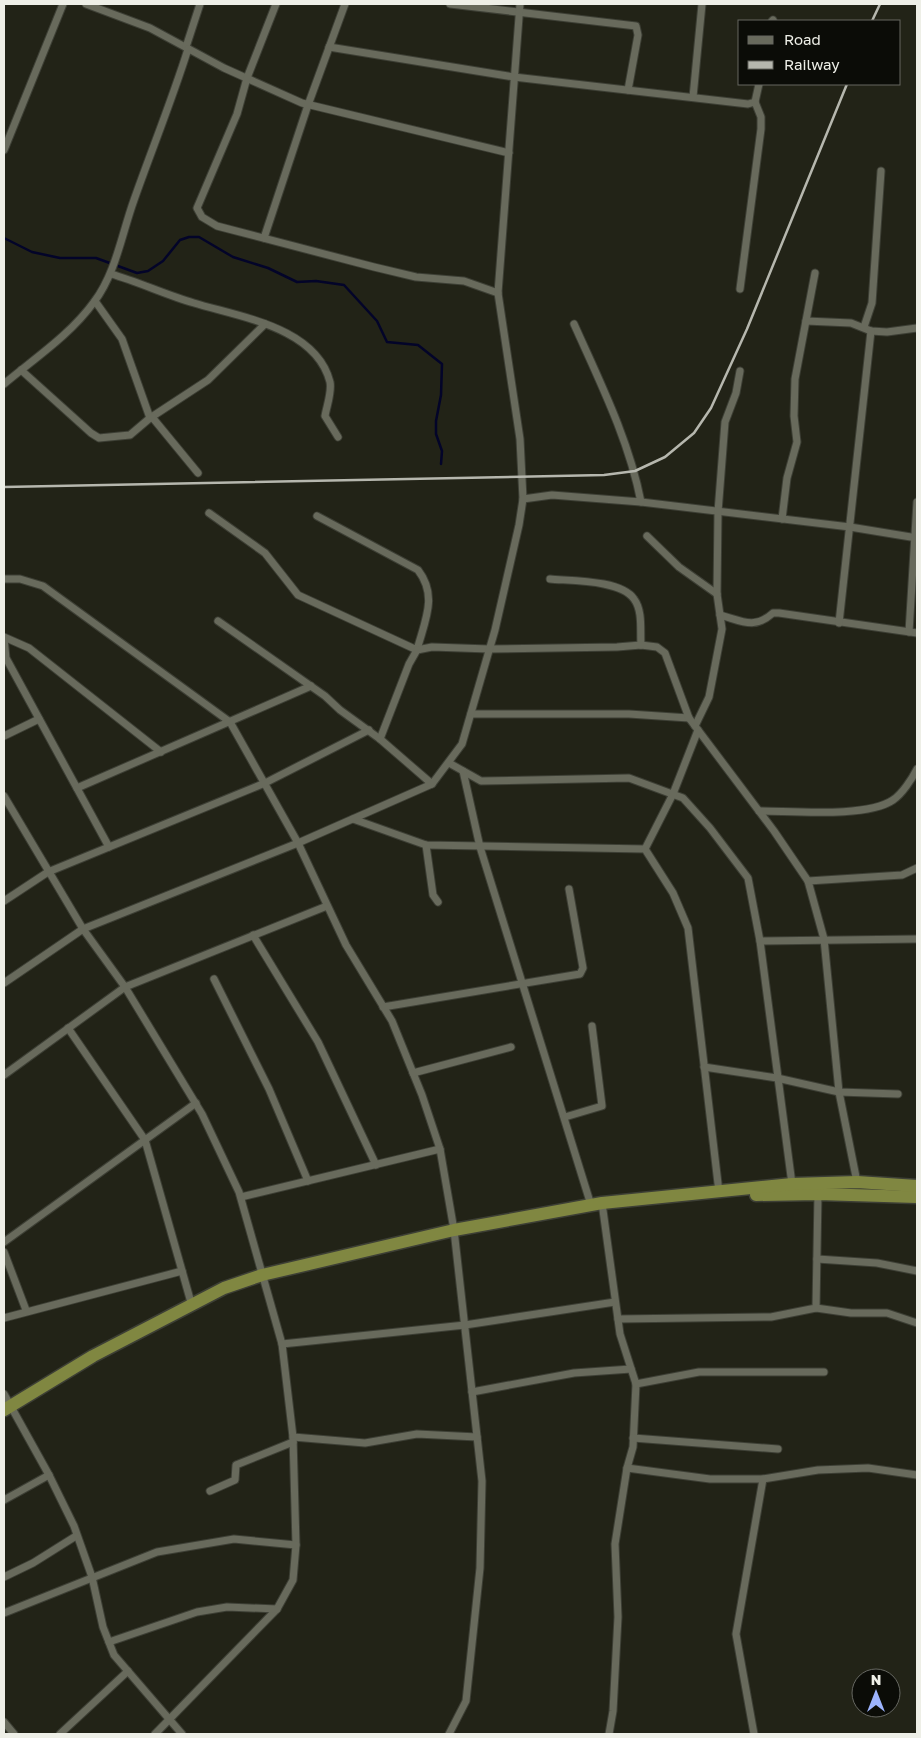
<svg xmlns="http://www.w3.org/2000/svg" width="921" height="1738" font-family="'Golos Text',sans-serif">
	<style>
		.lines { fill: none; stroke-linecap: round; stroke-linejoin: round }
		.stream { stroke: #030429; stroke-width: 2.5 }
		.street-casing { stroke: #3d3f35; stroke-width: 9 }
		.highway-casing { stroke: #3d3f35; stroke-width: 15 }
		.street { stroke: #686a5c; stroke-width: 7 }
		.highway { stroke: #808741; stroke-width: 12 }
		.rail { stroke: #b6b7ae; stroke-width: 2.5 }
	</style>
	<rect width="100%" height="100%" fill="#222317"/>
	<g class="lines">
		<path class="stream" d="M4 238 32 252 60 258H96L137 273 148 271 163 261 180 240 189 237H199L233 257 268 268 297 282 316 281 344 285 377 321 387 342 418 345 442 364 441 395 436 421V434L442 451 441 464"/>
		<defs>
			<g id="street">
				<path d="M86 4 150 28 224 68 302 103 509 153"/>
				<path d="M276 4 247 78 237 114 197 208 202 217 217 226 374 267 416 277 464 281 498 293"/>
				<path d="M450 4 636 26 638 35 628 90"/>
				<path d="M520 4 498 293 520 439 523 499"/>
				<path d="M772 21 773 20"/>
				<path d="M186 47 200 4"/>
				<path d="M329 47 514 77 748 104 755 102 759 84"/>
				<path d="M693 97 702 4"/>
				<path d="M4 150 63 4"/>
				<path d="M264 238 308 105 345 4"/>
				<path d="M111 274C139 282 166 295 194 303 239 317 316 327 330 382 332 392 327 405 325 416L338 437"/>
				<path d="M740 289 761 129V117L755 102"/>
				<path d="M95 301 122 339 150 418"/>
				<path d="M806 321 851 323 871 331 887 332 917 328"/>
				<path d="M864 327 872 303 881 171"/>
				<path d="M21 370 91 433 99 438 130 435 150 418 208 380 265 324"/>
				<path d="M4 384C35 358 70 335 94 302 116 273 122 233 134 200 152 149 172 100 188 49"/>
				<path d="M152 417 198 473"/>
				<path d="M641 502 850 527 917 538"/>
				<path d="M209 513 265 553 298 595 417 650C425 620 438 596 418 570L317 516"/>
				<path d="M782 519 787 478 797 442 794 416 795 379 815 273"/>
				<path d="M647 536 679 567 717 594"/>
				<path d="M4 579H20L43 586 230 722 298 843 346 945 392 1021 422 1095 440 1149 454 1230 482 1481 480 1568 466 1701 449 1734"/>
				<path d="M550 579C572 581 621 580 634 599 643 611 640 630 641 645"/>
				<path d="M720 615C742 621 754 630 773 613H779L917 633"/>
				<path d="M218 621 325 696 340 710 380 739 432 784"/>
				<path d="M839 623 871 331"/>
				<path d="M909 632 917 502"/>
				<path d="M4 637 29 648 161 752"/>
				<path d="M4 638 6 658 109 847"/>
				<path d="M471 714H629L689 718"/>
				<path d="M695 726 709 697 722 629 717 594 718 512 725 422 736 393 740 371"/>
				<path d="M4 736 39 719"/>
				<path d="M380 739 409 664 417 650 432 647 489 649 617 647 641 645 657 647 665 653 689 718 774 831 808 881 824 939 839 1092 857 1182"/>
				<path d="M449 763 481 781 629 778 683 798 710 828 748 878 760 941 792 1184"/>
				<path d="M463 771 480 847 591 1205"/>
				<path d="M77 788 311 686"/>
				<path d="M4 796 83 929 125 987 202 1114 239 1192 282 1344 293 1437 296 1545 293 1580 277 1609 155 1734"/>
				<path d="M759 811C792 811 867 818 893 800 902 794 912 779 917 769"/>
				<path d="M353 819 426 845 645 849 673 893 688 928 719 1192"/>
				<path d="M426 845 433 895 438 902"/>
				<path d="M645 849 673 794 698 730"/>
				<path d="M808 881 902 875 917 868"/>
				<path d="M4 901 48 872 265 783 369 730"/>
				<path d="M253 935 318 1042 376 1165"/>
				<path d="M760 941 917 939"/>
				<path d="M214 979 269 1089 308 1181"/>
				<path d="M4 983 83 929 298 843 432 784 462 744 495 630 519 525 523 499 552 495 641 502C629 440 600 382 574 324"/>
				<path d="M383 1007 580 974 583 968 569 889"/>
				<path d="M68 1028 145 1140 192 1306"/>
				<path d="M704 1067 777 1078 839 1092 898 1094"/>
				<path d="M413 1073 511 1047"/>
				<path d="M4 1075 125 987 327 906"/>
				<path d="M565 1117 602 1106 592 1026"/>
				<path d="M241 1197 440 1149"/>
				<path d="M602 1203 620 1334 636 1384 633 1447 627 1468 615 1544 618 1617 613 1711 609 1734"/>
				<path d="M4 1242 196 1103"/>
				<path d="M4 1252 26 1310"/>
				<path d="M817 1259 877 1263 917 1271"/>
				<path d="M816 1308 851 1313H887L917 1323"/>
				<path d="M4 1318 182 1271"/>
				<path d="M618 1319 771 1317 816 1308 818 1194"/>
				<path d="M282 1344 465 1325 615 1302"/>
				<path d="M636 1384 699 1372H824"/>
				<path d="M472 1392 574 1373 631 1369"/>
				<path d="M4 1394 49 1475 74 1526 92 1577 103 1627 114 1655 182 1734"/>
				<path d="M293 1437 365 1443 417 1434 477 1437"/>
				<path d="M633 1438 778 1449"/>
				<path d="M627 1468 710 1479H763L818 1470 868 1468 917 1475"/>
				<path d="M210 1491 235 1480 236 1465 293 1442"/>
				<path d="M4 1500 49 1475"/>
				<path d="M4 1577 33 1563 76 1536"/>
				<path d="M4 1613 157 1552 234 1539 296 1545"/>
				<path d="M109 1642 197 1612 227 1607 277 1609"/>
				<path d="M4 1722 14 1734"/>
				<path d="M60 1734 128 1671"/>
				<path d="M754 1734 736 1634 763 1479"/>
			</g>
			<g id="highway">
				<path d="M756 1195 818 1194 917 1197"/>
				<path d="M4 1410 93 1356 224 1288 262 1275 454 1230 602 1203 792 1184 857 1182 917 1186"/>
			</g>
		</defs>
		<use href="#street" class="street-casing"/>
		<use href="#highway" class="highway-casing"/>
		<use href="#street" class="street"/>
		<use href="#highway" class="highway"/>
		<g class="rail">
			<path d="M872 21 880 4"/>
			<path d="M4 487 604 475 635 471 665 457 694 433 711 408 747 329 847 84"/>
		</g>
	</g>
	<rect width="921" height="1738" fill="none" stroke="#eeefe7" stroke-width="10"/>
	<rect x="738" y="20" width="162" height="65" fill="#0b0c07" stroke="#666761"/>
	<rect x="748" y="36" width="25" height="8" fill="#686a5c" stroke="#666761"/>
	<text x="784" y="45" font-size="15" fill="#eeefe7">Road</text>
	<rect x="748" y="61" width="25" height="8" fill="#b6b7ae" stroke="#666761"/>
	<text x="784" y="70" font-size="15" fill="#eeefe7">Railway</text>
	<g transform="translate(876 1693)"><circle r="24" fill="#0b0c07" stroke="#666761"/>
	<path d="M0-4L9 19L0 12L-9 19Z" fill="#9db4fd"/>
	<text y="-8" font-size="14" font-weight="bold" text-anchor="middle" fill="#eeefe7">N</text>
	</g>
</svg>
